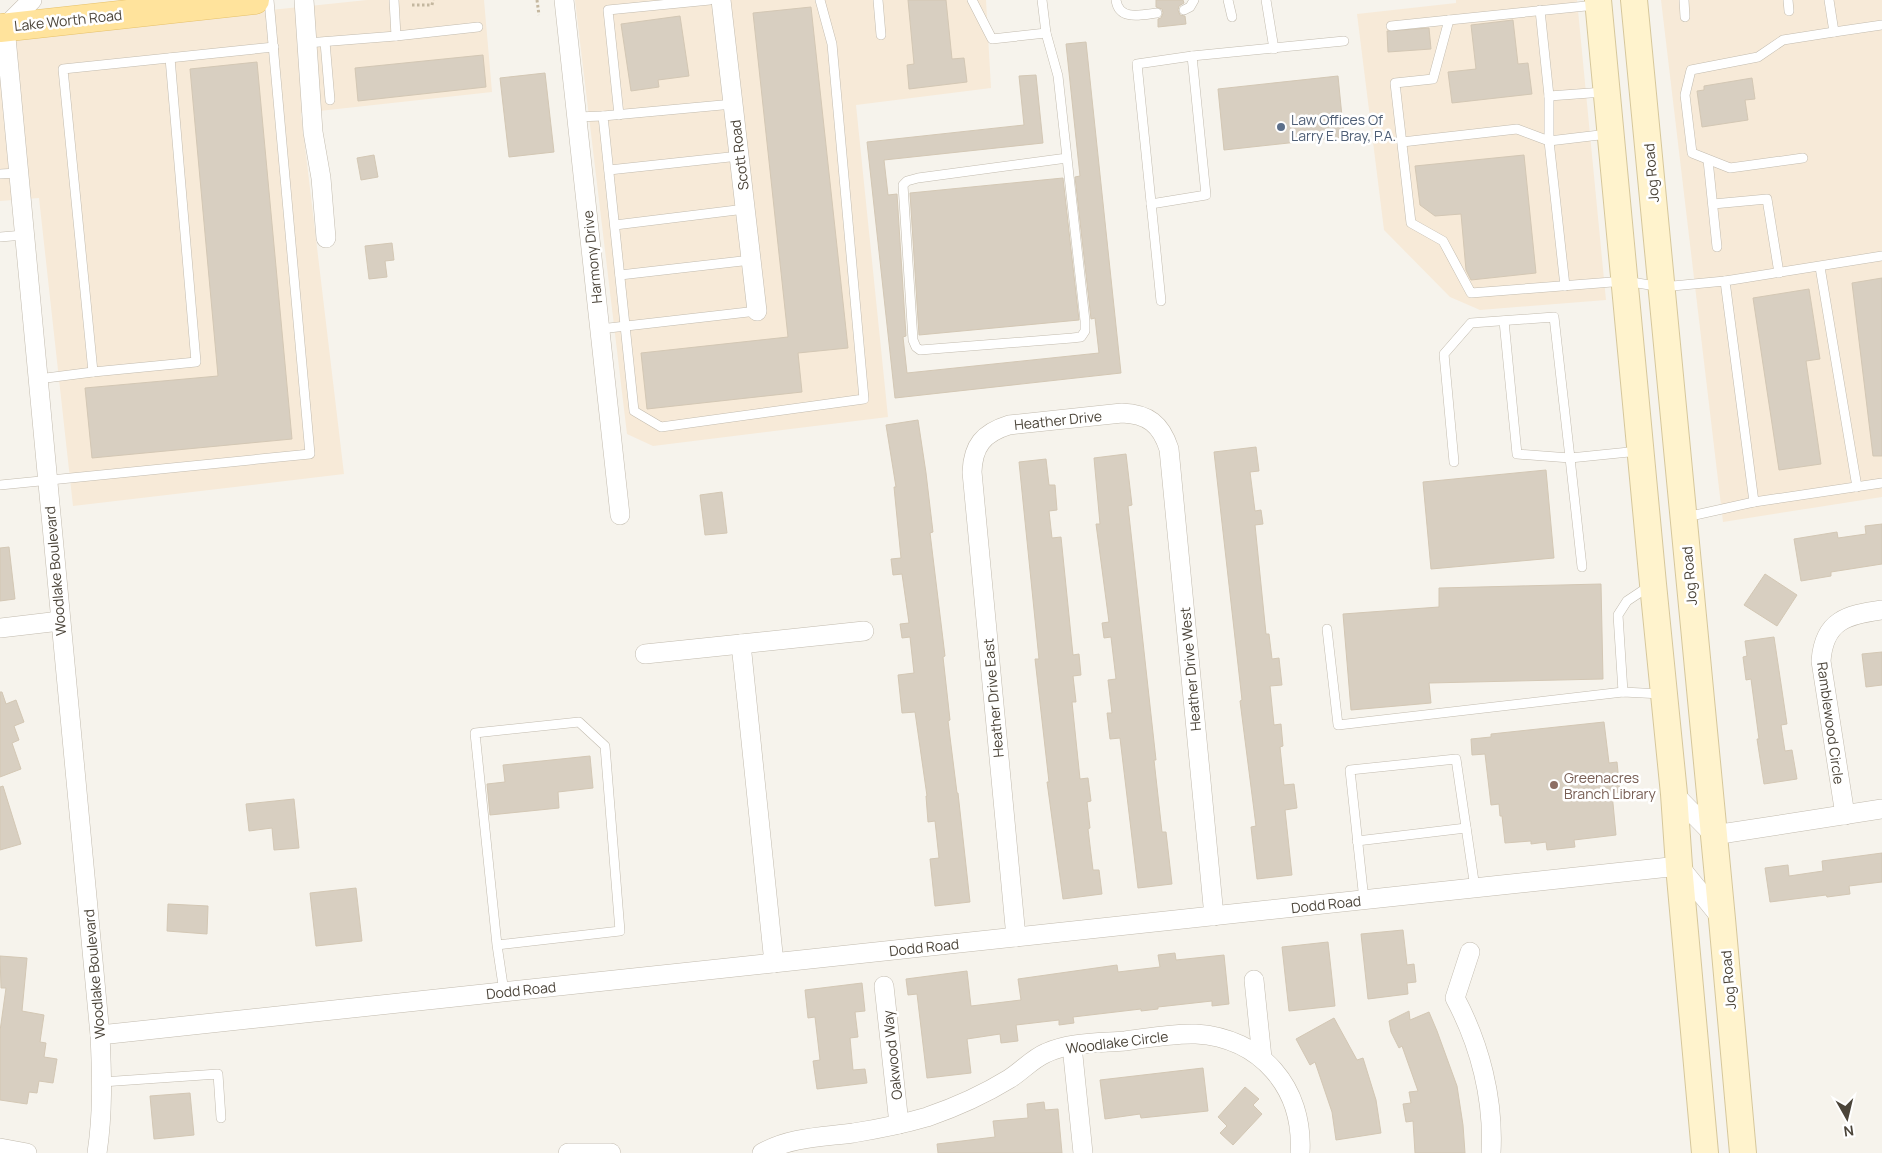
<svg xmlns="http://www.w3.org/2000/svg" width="1882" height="1153" font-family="Manrope,sans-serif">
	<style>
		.commercial { fill: #f7ead8 }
		.building { fill: #d8cfc1; stroke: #d3c7b4 }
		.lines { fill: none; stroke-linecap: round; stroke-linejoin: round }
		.lane-casing { stroke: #c2bbae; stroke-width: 10 }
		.street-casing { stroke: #c2bbae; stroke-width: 20 }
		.secondary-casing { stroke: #d6c79b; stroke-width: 28 }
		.primary-casing { stroke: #e6c16a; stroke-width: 29 }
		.path { stroke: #c4b79f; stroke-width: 3; stroke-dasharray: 2.5 2.5; stroke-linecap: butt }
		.lane { stroke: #fff; stroke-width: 9 }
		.street { stroke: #fff; stroke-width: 19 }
		.secondary { stroke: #fff3cd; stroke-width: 26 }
		.primary { stroke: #ffe39c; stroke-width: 28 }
		.service-dot { fill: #5c6f8a; stroke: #fff; stroke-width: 2 }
		.education-dot { fill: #8d6e63; stroke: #fff; stroke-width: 2 }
		.labels { text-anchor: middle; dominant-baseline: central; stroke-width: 5; stroke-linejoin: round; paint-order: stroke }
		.street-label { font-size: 14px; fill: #4b4439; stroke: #fff }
		.service-label { font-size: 14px; fill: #4e5e75; stroke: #fff; text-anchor: start }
		.education-label { font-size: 14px; fill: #785e54; stroke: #fff; text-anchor: start }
	</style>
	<rect width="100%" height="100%" fill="#f6f3ec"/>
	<g class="commercial">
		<path d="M367 0H484L492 92 301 113 344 474 73 506 39 198 0 201V38Z"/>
		<path d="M575 0H986L991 88 856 105 888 417 653 446 627 434Z"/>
		<path d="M1456 0H1577L1606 300 1480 310 1450 297 1384 230 1357 14 1456 3Z"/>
		<path d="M1661 0H1882V497L1723 522Z"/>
	</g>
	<g class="building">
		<path d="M908 0H946L952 59 964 58 967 82 909 89 907 65 914 64Z"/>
		<path d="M1156 0H1183L1184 3 1179 6 1178 10 1180 15 1185 16 1186 24 1158 27V19L1161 18 1163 13 1162 9 1156 7Z"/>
		<path d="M811 7 848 348 798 353 802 392 647 409 641 353 788 337 753 13Z"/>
		<path d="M680 16 689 76 658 80 659 87 631 91 621 24Z"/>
		<path d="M1513 20 1518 64 1528 63 1532 94 1452 103 1448 72 1476 69 1471 25Z"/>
		<path d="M1429 28 1431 49 1388 52 1387 31Z"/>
		<path d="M1086 42 1121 373 895 398 867 142 1024 125 1019 76 1036 75 1043 143 884 160 888 195 897 194 906 336 903 337 907 373 1099 353 1095 318 1091 319 1075 177 1080 176 1066 44Z"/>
		<path d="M483 55 486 87 358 101 355 68Z"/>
		<path d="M257 62 292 439 92 458 85 388 218 376 190 69Z"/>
		<path d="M545 73 554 152 509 157 500 78Z"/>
		<path d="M1338 76 1344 137 1224 150 1218 89Z"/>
		<path d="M1752 78 1755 99 1745 100 1748 120 1702 127 1697 91 1704 90V86Z"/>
		<path d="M374 155 378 177 361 180 357 158Z"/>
		<path d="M1524 155 1536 273 1471 280 1466 270 1461 214 1435 216 1420 205 1415 166Z"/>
		<path d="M1063 178 1079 320 919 335 910 193Z"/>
		<path d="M392 243 394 260 385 261 387 277 369 279 365 246Z"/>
		<path d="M1882 278V456H1873L1852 283Z"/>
		<path d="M1809 289 1820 359 1806 361 1821 464 1779 470 1753 298Z"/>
		<path d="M918 420 926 473 933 532 930 533 945 656 943 657 950 720 948 721 957 793H958L970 902 935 906 930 859 939 858 935 821 928 822 926 796H927L915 712 902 713 898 675 914 673 910 637 902 638 900 624 909 623 902 574 893 575 891 559 901 558 894 487H896L886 425Z"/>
		<path d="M1256 447 1259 471 1250 472 1255 511 1261 510 1263 524 1255 525 1266 634H1269L1272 659 1279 658 1282 685 1270 686 1274 725 1281 724 1283 746 1280 747 1284 785 1294 784 1297 808 1285 810 1292 875 1257 879 1251 827 1256 826 1240 701 1242 700 1214 452Z"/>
		<path d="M1126 454 1132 505 1128 506 1156 760H1154L1162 832H1166L1172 884 1138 888 1120 738 1110 739 1107 713H1112L1108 680 1116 679 1111 637 1104 638 1102 623 1109 622 1096 524H1100L1094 458Z"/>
		<path d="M1046 459 1049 485H1055L1057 510 1049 511 1052 538 1061 537 1073 655 1079 654 1081 675 1073 676 1076 702H1072L1080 779 1088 778 1091 801 1087 802 1090 828 1088 829 1093 870H1099L1102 894 1063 899 1047 782H1049L1035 659H1039L1019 462Z"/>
		<path d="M1546 470 1554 558 1431 569 1423 482Z"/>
		<path d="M722 492 727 533 705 535 700 495Z"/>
		<path d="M1882 524V564L1831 572V576L1801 581 1794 539 1837 532 1838 538 1866 534 1865 526Z"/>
		<path d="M9 547 15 599 0 601V548Z"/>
		<path d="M1765 574 1797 595 1777 626 1744 605Z"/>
		<path d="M1601 584 1603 679 1429 683 1431 703 1351 710 1343 614 1439 607V588Z"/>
		<path d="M1774 637 1787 724 1781 725 1785 751 1792 750 1797 779 1764 784 1757 739H1759L1751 679 1746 680 1743 657 1747 656 1745 641Z"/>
		<path d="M1882 652V685L1866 687 1862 654Z"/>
		<path d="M0 692H2L6 704 16 700 24 722 14 726 19 740 12 743 21 769 0 777Z"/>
		<path d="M1604 722 1609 763 1617 762 1620 792 1612 793 1616 835 1574 840 1575 847 1547 850 1546 842 1531 844V841L1505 843 1502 816H1500L1499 804 1491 805 1485 754 1472 755 1471 739 1491 737V734Z"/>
		<path d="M590 756 593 788 558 792 559 808 490 815 487 784 505 782 503 765Z"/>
		<path d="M3 786 21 844 0 850V787Z"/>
		<path d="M294 799 299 848 274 850 272 828 249 831 246 804Z"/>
		<path d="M1882 853V882L1849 886 1850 894 1827 897 1826 895 1770 902 1765 868 1788 865 1789 876 1823 871 1822 861Z"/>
		<path d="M356 888 362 941 316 946 310 893Z"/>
		<path d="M168 904 208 906 207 934 167 931Z"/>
		<path d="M1403 930 1407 965 1414 964 1416 982 1407 983 1408 994 1368 999 1361 934Z"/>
		<path d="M1328 942 1335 1006 1289 1011 1282 947Z"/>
		<path d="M1175 953 1176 960 1224 955 1229 1004 1212 1006V1001L1158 1007V1009L1141 1011V1009L1073 1017 1074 1023 1059 1025V1020L1016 1025 1018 1041 1001 1043 1000 1034 967 1039 971 1073 927 1078 917 994 908 995 906 979 967 971 971 1006 1021 1000 1018 979 1117 965 1118 972 1160 967 1158 955Z"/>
		<path d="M0 956 27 958 22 1011 44 1015 40 1042 46 1043 44 1057 57 1059 53 1083 39 1081 37 1093 29 1092 27 1104 0 1100V1031L6 988H1Z"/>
		<path d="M862 983 865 1011 855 1012 858 1037 850 1038 853 1070 865 1069 867 1083 817 1089 813 1061 820 1060 815 1017 808 1018 805 990Z"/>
		<path d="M1409 1011 1410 1020 1429 1012 1437 1031 1457 1086 1463 1125 1465 1153H1415L1413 1121 1406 1122 1403 1104 1411 1103 1409 1092 1418 1091 1402 1046 1399 1048 1391 1032 1389 1021Z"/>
		<path d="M1334 1018 1357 1060 1363 1058 1376 1100 1381 1133 1336 1140 1332 1112 1315 1062 1310 1065 1296 1039Z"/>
		<path d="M1203 1068 1208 1111 1141 1118 1140 1114 1105 1119 1100 1080Z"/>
		<path d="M1245 1087 1259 1099 1253 1105 1262 1114 1233 1145 1220 1133 1227 1126 1218 1117Z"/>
		<path d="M190 1093 194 1135 154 1139 150 1096Z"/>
		<path d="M1044 1102 1045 1110 1058 1109 1062 1153H938L937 1144 995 1137 993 1121 1028 1118 1027 1104Z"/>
	</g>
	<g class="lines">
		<defs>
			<g id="lane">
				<path d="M878 0 881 35"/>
				<path d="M972 0 992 39 1046 33 1042 0"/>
				<path d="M1116 0C1119 21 1141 15 1157 13"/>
				<path d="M1228 0 1232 17"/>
				<path d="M1266 0 1274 49"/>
				<path d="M1684 0 1685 17"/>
				<path d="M1788 0 1789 11"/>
				<path d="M1829 0 1834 32 1882 25"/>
				<path d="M1596 5 1449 20 1433 79 1395 83 1411 223 1443 241 1471 293 1625 281 1662 287 1725 281"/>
				<path d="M1184 10 1190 7 1194 0"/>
				<path d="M1540 10 1549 96 1604 92"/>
				<path d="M1391 26 1449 20"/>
				<path d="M1046 33 1058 76 1085 321V331L1081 337 1072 338 920 350 916 347 913 340 903 185 907 181 918 178 1067 158"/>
				<path d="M396 36 478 27"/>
				<path d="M325 42 330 100"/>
				<path d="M307 43 396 36 394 0"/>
				<path d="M733 104 603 116 634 411 661 427 864 399 832 44 820 0"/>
				<path d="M619 115 608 10 710 0"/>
				<path d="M576 117 603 116"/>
				<path d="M1402 142 1517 129 1549 141V96"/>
				<path d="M1803 158 1730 168 1692 153 1685 95 1691 70 1758 57 1783 40 1834 32"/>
				<path d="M1708 160 1717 247"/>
				<path d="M609 170 739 156"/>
				<path d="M0 174 18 173"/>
				<path d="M1151 204 1206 195 1192 56"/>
				<path d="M1713 204 1767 199 1779 273"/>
				<path d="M615 225 745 209"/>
				<path d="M0 237 24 235"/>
				<path d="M1882 256 1725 281 1754 502 1882 483"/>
				<path d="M1820 267 1857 487"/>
				<path d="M620 275 751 260"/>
				<path d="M1565 286 1549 141 1608 134"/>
				<path d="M1161 301 1137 64 1192 56 1344 41"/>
				<path d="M1504 321 1517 454 1570 458 1582 567"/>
				<path d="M600 329 757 311"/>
				<path d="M93 372 63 69 274 47"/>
				<path d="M38 379 93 372 196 362 170 58"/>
				<path d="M1454 462 1444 354 1471 323 1554 317 1570 458 1639 451"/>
				<path d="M0 485 310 454 269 0"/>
				<path d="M1686 517 1754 502"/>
				<path d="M1327 629 1338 725 1623 692 1662 694"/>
				<path d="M1623 692 1618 615 1627 601 1651 585"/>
				<path d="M1357 841 1466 828"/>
				<path d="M1364 900 1350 770 1456 759 1475 888"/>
				<path d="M497 945 475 733 579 722 605 746 620 931 497 945 504 992"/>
				<path d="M102 1082 218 1074 221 1118"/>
			</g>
			<g id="street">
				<path d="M32 0 5 27 100 1035C102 1075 103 1114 97 1153"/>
				<path d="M304 0 313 132 321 178 326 238"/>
				<path d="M564 0 620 515"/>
				<path d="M721 0 757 311"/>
				<path d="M0 628 60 621"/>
				<path d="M645 654 741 644"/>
				<path d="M1674 794 1714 835 1882 809"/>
				<path d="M1845 815 1821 661C1824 620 1847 615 1882 610"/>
				<path d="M1016 937 972 472C973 446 983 433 1009 425L1122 413C1148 414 1161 424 1169 449L1214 916"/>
				<path d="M1470 952 1455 998C1480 1045 1494 1099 1491 1153"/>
				<path d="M774 963 741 644 864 631"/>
				<path d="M1254 980 1262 1058"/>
				<path d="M884 986 899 1124"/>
				<path d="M100 1035 1679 866 1722 919"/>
				<path d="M1072 1046 1083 1153"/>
				<path d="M0 1148 27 1153"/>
				<path d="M568 1153H611"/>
				<path d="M762 1153C790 1137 822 1137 853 1133 878 1129 903 1124 927 1117 956 1107 983 1095 1009 1079 1022 1071 1032 1059 1046 1053 1070 1042 1100 1043 1125 1041 1148 1038 1173 1033 1196 1034 1261 1038 1304 1088 1300 1153"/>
			</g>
			<g id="secondary">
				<path d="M1598 0 1653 584 1674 794 1679 866 1705 1153"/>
				<path d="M1634 0 1722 919 1743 1153"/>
			</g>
			<path id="primary" d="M0 28 255 0"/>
		</defs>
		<use href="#lane" class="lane-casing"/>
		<use href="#street" class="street-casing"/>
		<use href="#secondary" class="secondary-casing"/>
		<use href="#primary" class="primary-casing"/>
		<g class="path">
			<path d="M537 0 539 15"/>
			<path d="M412 5H432L433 0"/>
		</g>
		<use href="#lane" class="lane"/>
		<use href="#street" class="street"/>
		<use href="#secondary" class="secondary"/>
		<use href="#primary" class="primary"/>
	</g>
	<circle class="service-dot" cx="1281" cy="127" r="5"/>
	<circle class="education-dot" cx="1554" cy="785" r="5"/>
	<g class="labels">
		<g class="street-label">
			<text transform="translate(68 20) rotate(-6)">Lake Worth Road</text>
			<text transform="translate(739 155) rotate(-97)">Scott Road</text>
			<text transform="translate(1651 173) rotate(-95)">Jog Road</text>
			<text transform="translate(592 257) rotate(-96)">Harmony Drive</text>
			<text transform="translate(1058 420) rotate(-6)">Heather Drive</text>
			<text transform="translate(55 571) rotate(-95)">Woodlake Boulevard</text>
			<text transform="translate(1689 576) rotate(-95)">Jog Road</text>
			<text transform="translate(1190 669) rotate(-95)">Heather Drive West</text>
			<text transform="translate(993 698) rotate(-95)">Heather Drive East</text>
			<text transform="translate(1831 723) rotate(82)">Ramblewood Circle</text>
			<text transform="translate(1326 904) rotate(-6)">Dodd Road</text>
			<text transform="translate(924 947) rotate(-6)">Dodd Road</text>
			<text transform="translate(94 974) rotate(-95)">Woodlake Boulevard</text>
			<text transform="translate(1728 980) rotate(-95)">Jog Road</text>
			<text transform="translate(521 990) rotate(-6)">Dodd Road</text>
			<text transform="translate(1117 1042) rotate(-7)">Woodlake Circle</text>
			<text transform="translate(892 1055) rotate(-96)">Oakwood Way</text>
		</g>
		<g class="service-label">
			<text x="1291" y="119">Law Offices Of<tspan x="1291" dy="16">Larry E. Bray, P.A.</tspan></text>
		</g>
		<g class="education-label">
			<text x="1564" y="777">Greenacres<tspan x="1564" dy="16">Branch Library</tspan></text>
		</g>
	</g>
	<g transform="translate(1847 1118) rotate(172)" stroke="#ffffff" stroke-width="4" paint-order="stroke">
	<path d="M0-4L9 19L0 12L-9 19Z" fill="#4b4439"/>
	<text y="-8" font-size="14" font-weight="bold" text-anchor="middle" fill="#4b4439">N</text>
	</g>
</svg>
